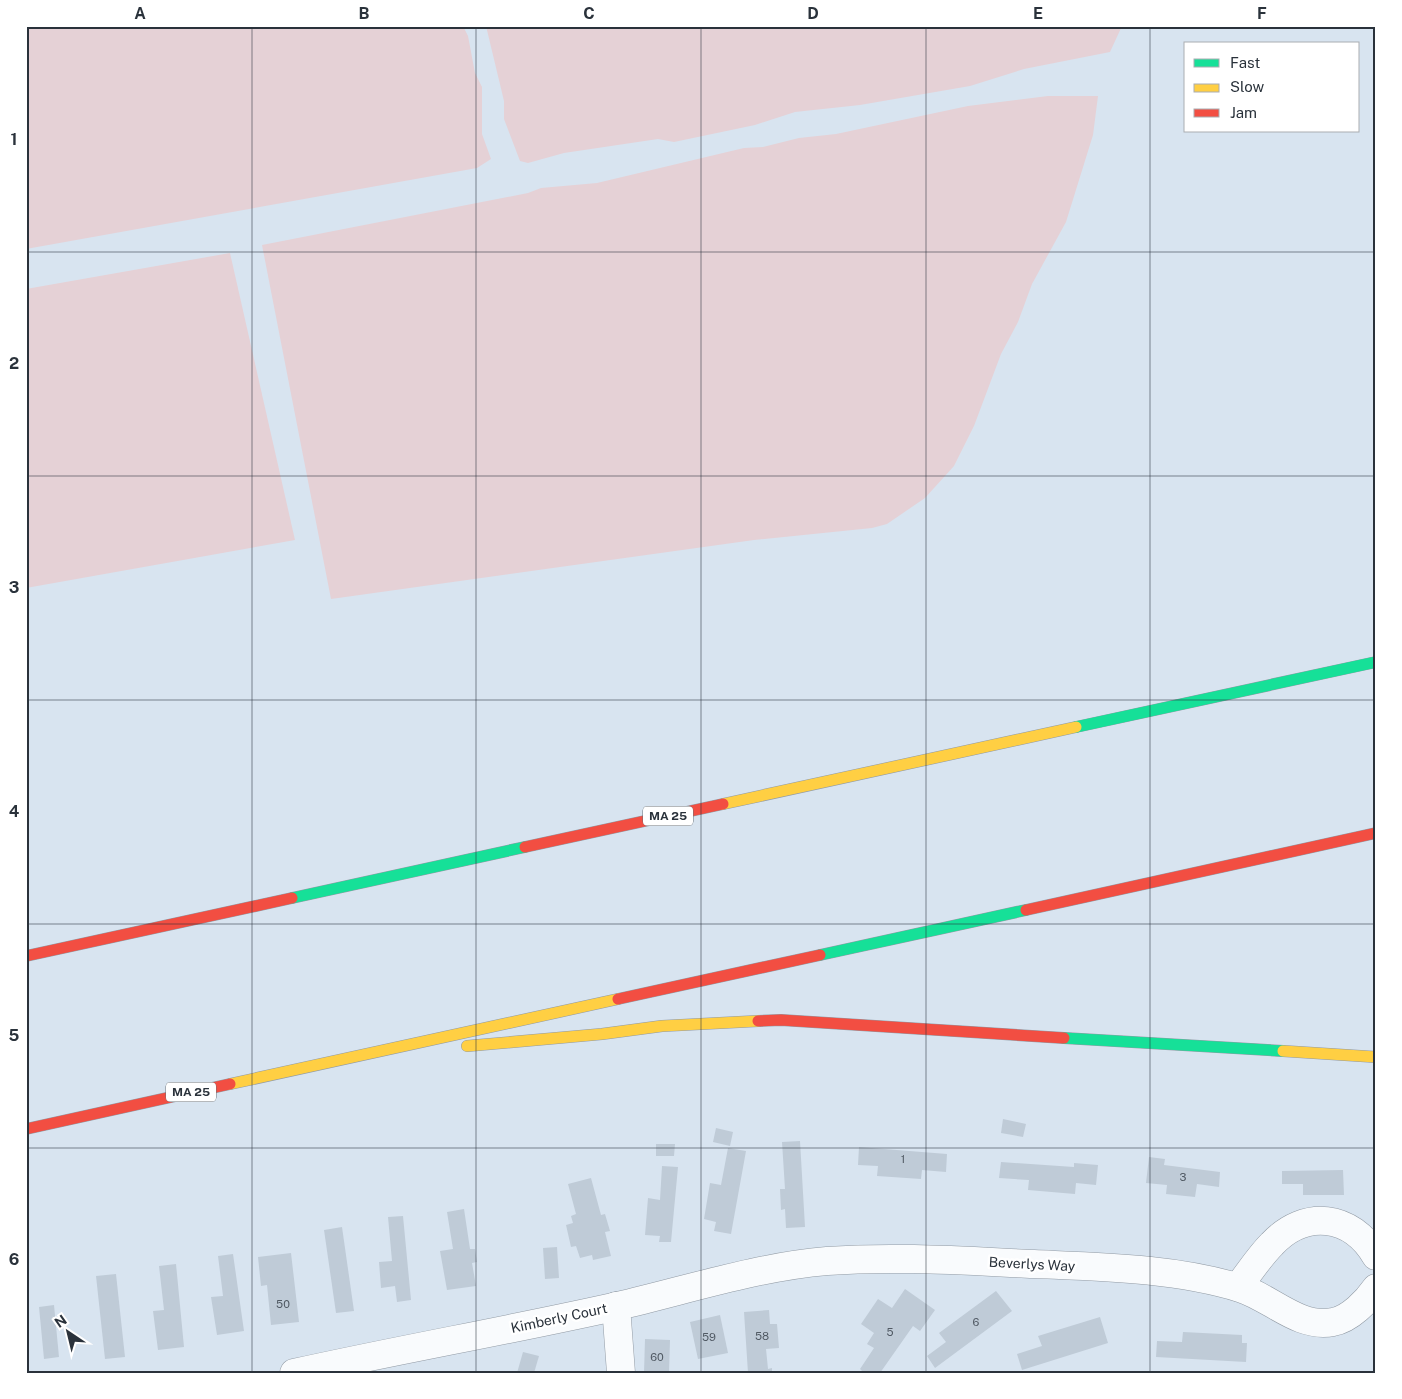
<svg xmlns="http://www.w3.org/2000/svg" width="1402" height="1399" font-family="'Public Sans',sans-serif">
	<style>
		.green { fill: #e5d1d6 }
		.building { fill: #bfcbd7 }
		.lines { fill: none; stroke-linecap: round; stroke-linejoin: round }
		.street-casing { stroke: #919aa4; stroke-width: 29 }
		.fast-casing { stroke: #919aa4; stroke-width: 12 }
		.slow-casing { stroke: #919aa4; stroke-width: 12 }
		.jam-casing { stroke: #919aa4; stroke-width: 12 }
		.street { stroke: #f9fbfd; stroke-width: 28 }
		.fast { stroke: #16e098; stroke-width: 11 }
		.slow { stroke: #ffcf43; stroke-width: 11 }
		.jam { stroke: #f24e42; stroke-width: 11 }
		.grid { fill: none; stroke: #2a323b; stroke-width: 1; stroke-opacity: 0.55 }
		.labels { text-anchor: middle; dominant-baseline: central; stroke-width: 5; stroke-linejoin: round; paint-order: stroke }
		.number-label { font-size: 11px; fill: #515a64 }
		.shield { fill: #fff; stroke: #6a7076; stroke-width: 1 }
		.shield-label { font-size: 12px; font-weight: bold; fill: #2a323b }
		.street-label { font-size: 14px; fill: #2a323b; stroke: #fff }
		.neatline { fill: none; stroke: #2a323b; stroke-width: 2 }
		.grid-label { font-size: 16px; text-anchor: middle; font-weight: bold; fill: #2a323b }
	</style>
	<rect width="100%" height="100%" fill="#d8e4f0"/>
	<g class="green">
		<path d="M26 26H463L468 36 475 73 482 87V134L491 159 477 168 26 249Z"/>
		<path d="M486 26H1122L1110 52 1024 69 970 86 860 105 795 112 755 125 674 142 658 139 564 153 528 163 520 161 504 119V101Z"/>
		<path d="M1048 96H1098L1093 135 1066 222 1032 284 1018 322 1001 354 974 426 954 466 925 498 887 524 872 528 754 540 331 599 262 245 528 193 541 188 597 183 744 148 763 147 799 138 836 134 968 106Z"/>
		<path d="M230 253 295 540 26 588V289Z"/>
	</g>
	<g class="building">
		<path d="M1003 1119 1026 1124 1023 1137 1001 1133Z"/>
		<path d="M716 1128 733 1132 730 1146 713 1142Z"/>
		<path d="M800 1141 805 1227 786 1228 785 1209 781 1210 780 1189H785L782 1142Z"/>
		<path d="M656 1144H675L674 1156H656Z"/>
		<path d="M859 1147 947 1154 946 1172 922 1170 921 1179 877 1176 878 1166 858 1165Z"/>
		<path d="M728 1148 746 1151 731 1234 714 1231 716 1222 704 1219 710 1183 721 1185Z"/>
		<path d="M1149 1157 1165 1159 1164 1165 1220 1172 1219 1187 1197 1184 1195 1197 1166 1194 1167 1185 1146 1183Z"/>
		<path d="M1001 1162 1074 1167V1163L1098 1165 1096 1185 1076 1183 1075 1194 1028 1190 1029 1180 999 1178Z"/>
		<path d="M662 1166 678 1167 671 1242H659L660 1236 645 1235 648 1198 660 1200Z"/>
		<path d="M1343 1170 1344 1195H1303V1184H1282V1171Z"/>
		<path d="M591 1178 601 1215 605 1214 610 1231 605 1232 611 1256 593 1260 592 1255 580 1258 576 1246 571 1247 566 1225 573 1223 571 1216 576 1214 568 1184Z"/>
		<path d="M464 1209 470 1249H475L477 1262 472 1263 476 1286 447 1290 440 1251 453 1249 447 1212Z"/>
		<path d="M403 1216 411 1300 397 1302 395 1286 381 1288 379 1262 392 1261 388 1217Z"/>
		<path d="M342 1227 354 1311 336 1313 324 1230Z"/>
		<path d="M557 1247 559 1278 545 1279 543 1248Z"/>
		<path d="M291 1253 299 1322 271 1325 267 1285 261 1286 258 1257Z"/>
		<path d="M233 1254 244 1331 217 1335 211 1297 223 1296 218 1256Z"/>
		<path d="M176 1264 184 1347 158 1350 153 1311 164 1310 159 1266Z"/>
		<path d="M116 1274 125 1357 105 1359 96 1276Z"/>
		<path d="M905 1289 935 1310 920 1331 913 1326 880 1373H864L860 1369 874 1348 867 1344 874 1333 861 1324 878 1299 892 1308Z"/>
		<path d="M996 1291 1012 1311 935 1368 927 1356 946 1342 939 1333Z"/>
		<path d="M54 1305 59 1357 44 1359 39 1307Z"/>
		<path d="M769 1310 770 1324H777L779 1348 766 1349 768 1369 772 1368V1373H748L744 1312Z"/>
		<path d="M720 1315 728 1353 698 1359 690 1322Z"/>
		<path d="M1100 1317 1108 1343 1022 1370 1017 1354 1042 1346 1038 1336Z"/>
		<path d="M1183 1332 1242 1335V1343H1247L1246 1362 1156 1357 1157 1341 1182 1342Z"/>
		<path d="M645 1339 670 1340 669 1373H644Z"/>
		<path d="M523 1352 539 1356 534 1373H517Z"/>
	</g>
	<g class="lines">
		<defs>
			<g id="street">
				<path d="M1238 1287C1249 1273 1259 1257 1272 1244 1305 1209 1351 1214 1376 1256"/>
				<path d="M616 1306 621 1373"/>
				<path d="M294 1373C402 1349 511 1330 618 1306 687 1290 756 1267 827 1261 895 1256 966 1261 1034 1264 1102 1267 1174 1268 1240 1288 1270 1297 1299 1329 1333 1322 1350 1319 1367 1301 1376 1288"/>
			</g>
			<g id="fast">
				<path d="M1076 727 1376 662"/>
				<path d="M292 898 525 847"/>
				<path d="M820 955 1026 910"/>
				<path d="M1064 1038 1283 1051"/>
			</g>
			<g id="slow">
				<path d="M723 804 1076 727"/>
				<path d="M467 1046 602 1034 662 1026 758 1021"/>
				<path d="M1283 1051 1376 1057"/>
				<path d="M230 1084 618 999"/>
			</g>
			<g id="jam">
				<path d="M525 847 723 804"/>
				<path d="M1026 910 1376 833"/>
				<path d="M26 956 292 898"/>
				<path d="M618 999 820 955"/>
				<path d="M758 1021 781 1020 1064 1038"/>
				<path d="M26 1129 230 1084"/>
			</g>
		</defs>
		<use href="#street" class="street-casing"/>
		<use href="#fast" class="fast-casing"/>
		<use href="#slow" class="slow-casing"/>
		<use href="#jam" class="jam-casing"/>
		<use href="#street" class="street"/>
		<use href="#fast" class="fast"/>
		<use href="#slow" class="slow"/>
		<use href="#jam" class="jam"/>
	</g>
	<path class="grid" d="M252 26V1373M476 26V1373M701 26V1373M926 26V1373M1150 26V1373M26 252H1376M26 476H1376M26 700H1376M26 924H1376M26 1148H1376"/>
	<g class="labels">
		<g class="number-label">
			<text x="903" y="1159">1</text>
			<text x="1183" y="1177">3</text>
			<text x="283" y="1304">50</text>
			<text x="976" y="1322">6</text>
			<text x="890" y="1332">5</text>
			<text x="762" y="1336">58</text>
			<text x="709" y="1337">59</text>
			<text x="657" y="1357">60</text>
		</g>
		<g class="shield">
			<rect x="643" y="806.5" width="50" height="19" rx="4"/>
			<rect x="166" y="1082.5" width="50" height="19" rx="4"/>
		</g>
		<g class="shield-label">
			<text x="668" y="816">MA 25</text>
			<text x="191" y="1092">MA 25</text>
		</g>
		<g class="street-label">
			<text transform="translate(1032 1264) rotate(3)">Beverlys Way</text>
			<text transform="translate(559 1318) rotate(-12)">Kimberly Court</text>
		</g>
	</g>
	<rect width="1402" height="1399" fill="none" stroke="#ffffff" stroke-width="55"/>
	<rect x="1184" y="42" width="175" height="90" fill="#ffffff" stroke="#aaadb1"/>
	<rect x="1194" y="59" width="25" height="8" fill="#16e098" stroke="#aaadb1"/>
	<text x="1230" y="68" font-size="15" fill="#2a323b">Fast</text>
	<rect x="1194" y="84" width="25" height="8" fill="#ffcf43" stroke="#aaadb1"/>
	<text x="1230" y="92" font-size="15" fill="#2a323b">Slow</text>
	<rect x="1194" y="109" width="25" height="8" fill="#f24e42" stroke="#aaadb1"/>
	<text x="1230" y="118" font-size="15" fill="#2a323b">Jam</text>
	<g transform="translate(68 1332) rotate(325)" stroke="#ffffff" stroke-width="4" paint-order="stroke">
	<path d="M0-4L9 19L0 12L-9 19Z" fill="#2a323b"/>
	<text y="-8" font-size="14" font-weight="bold" text-anchor="middle" fill="#2a323b">N</text>
	</g>
	<rect x="28" y="28" width="1346" height="1344" class="neatline"/>
	<g class="grid-label">
		<text x="140" y="19">A</text>
		<text x="364" y="19">B</text>
		<text x="589" y="19">C</text>
		<text x="813" y="19">D</text>
		<text x="1038" y="19">E</text>
		<text x="1262" y="19">F</text>
		<text x="14" y="145">1</text>
		<text x="14" y="369">2</text>
		<text x="14" y="593">3</text>
		<text x="14" y="817">4</text>
		<text x="14" y="1041">5</text>
		<text x="14" y="1265">6</text>
	</g>
</svg>
